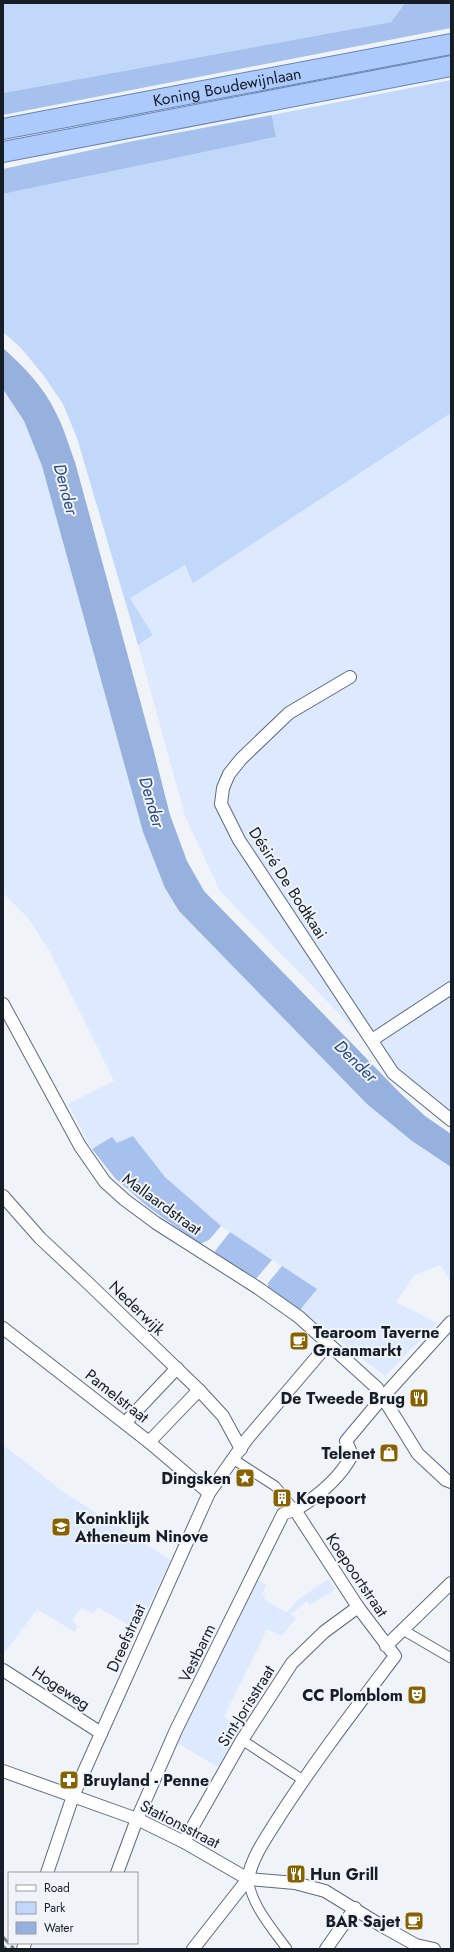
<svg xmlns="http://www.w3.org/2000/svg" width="454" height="1952" font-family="Jost,sans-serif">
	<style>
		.built { fill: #dce9fe }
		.green { fill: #c2d8fb }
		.forest { fill: #a6c1ee }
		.water { fill: #96b1dd }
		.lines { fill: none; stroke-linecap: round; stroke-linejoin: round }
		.pedestrian-casing { stroke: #5b6a82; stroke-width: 11 }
		.minor-casing { stroke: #5b6a82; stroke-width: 14 }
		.trunk-casing { stroke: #6a85b1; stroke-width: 22 }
		.pedestrian { stroke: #fff; stroke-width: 9 }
		.minor { stroke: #fff; stroke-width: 12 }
		.trunk { stroke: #accafc; stroke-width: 20 }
		.rail { stroke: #7a7f87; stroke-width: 3; stroke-dasharray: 8 4; stroke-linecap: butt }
		.labels { text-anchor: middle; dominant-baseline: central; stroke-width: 4; stroke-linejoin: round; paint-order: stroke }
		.street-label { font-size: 16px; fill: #171d27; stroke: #f0f4f9 }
		.poi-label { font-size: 16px; font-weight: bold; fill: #171d27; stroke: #f0f4f9; text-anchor: start }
		.water-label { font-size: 17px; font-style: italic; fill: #294980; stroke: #f0f4f9 }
	</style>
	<rect width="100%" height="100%" fill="#f0f4f9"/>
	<g class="built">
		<path d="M3 389 24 421 42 466 143 832 165 888 179 911 367 1104 412 1141 451 1167V1282L441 1266H437L414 1276 396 1302 437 1323 385 1376 300 1310 316 1289 216 1223 165 1177 133 1136 117 1143 112 1137 92 1149 68 1104 114 1081 50 952 28 918 3 893Z"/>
		<path d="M451 413V1115L412 1084 356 1031 220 891 185 816 138 645 153 635 130 598 185 565 194 582Z"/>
		<path d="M3 1445 66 1494 171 1560 137 1630 98 1607 93 1614 81 1608 76 1614 72 1621 78 1626 75 1632 37 1609 3 1655Z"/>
		<path d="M255 1579 266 1585 262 1594 265 1596 264 1599 286 1613 298 1600 328 1579 336 1589 310 1605 307 1601 291 1614 296 1619 281 1636 267 1629 224 1717 245 1729 221 1769 176 1742Z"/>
	</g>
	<g class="green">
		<path d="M3 3H405L391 22 3 93Z"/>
		<path d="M451 80V413L193 583 185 565 130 598 153 635 138 645 77 438 63 404 44 376 21 348 3 332V194L276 137 272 115Z"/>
	</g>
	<g class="forest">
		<path d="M405 3H451V28L3 115V93L391 22Z"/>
		<path d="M272 115 276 137 3 194V169L133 141Z"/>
		<path d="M133 1136 165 1177 221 1226 209 1240 200 1244 148 1207 115 1178 92 1149 112 1137 117 1143Z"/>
		<path d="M230 1232 272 1260 255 1280 216 1254 215 1251Z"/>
		<path d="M282 1266 317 1289 300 1310 268 1287V1283Z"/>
	</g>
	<path class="water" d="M3 348C24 367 44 387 56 413 64 428 69 446 75 462L153 748 170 815 187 861 204 891 398 1091 425 1116 451 1134V1167L412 1141 367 1104 179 911 165 888 143 832 42 466 24 421 3 389Z"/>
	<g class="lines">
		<defs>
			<g id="pedestrian">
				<path d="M233 1459 275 1486 281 1493"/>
				<path d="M288 1502 295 1510"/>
				<path d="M403 1630 451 1658"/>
				<path d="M242 1740 303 1780"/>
				<path d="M248 1879C252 1906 271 1927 287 1949"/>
			</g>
			<g id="minor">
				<path d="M350 677 289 713 241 759 229 774 223 788 221 804 239 840 393 1073 451 1120"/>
				<path d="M3 1004 80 1146 105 1182 125 1200 156 1223 258 1288 299 1317 377 1388 418 1454 446 1480 451 1482"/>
				<path d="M372 1040 451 988"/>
				<path d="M3 1196 40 1238 88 1283 199 1390 223 1416 241 1449"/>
				<path d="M3 1328 149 1442 209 1493"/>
				<path d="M125 1423 177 1368"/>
				<path d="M149 1442 199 1390"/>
				<path d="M386 1646 451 1583"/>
				<path d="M3 1670 101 1733"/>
				<path d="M3 1771 137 1819 184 1842 248 1879 295 1883 325 1891 382 1926 416 1945 434 1949"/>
				<path d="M184 1842 242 1740 292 1663 324 1632 358 1607"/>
				<path d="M47 1873 73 1796 209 1493 247 1439 328 1344"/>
				<path d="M117 1873 137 1819 176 1730 283 1514C287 1512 292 1511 297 1509 318 1496 340 1478 352 1455L346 1441 382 1398 451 1322"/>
				<path d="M248 1879C252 1856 268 1835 279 1817 315 1761 355 1709 395 1656L358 1607 295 1510"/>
				<path d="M23 1949 25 1943"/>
				<path d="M193 1949 248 1879"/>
				<path d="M326 1949 355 1908"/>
			</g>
			<g id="trunk">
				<path id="s1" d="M3 129 451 44"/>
				<path d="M3 152 451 66"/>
			</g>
		</defs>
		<use href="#pedestrian" class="pedestrian-casing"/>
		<use href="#minor" class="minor-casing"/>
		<use href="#trunk" class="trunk-casing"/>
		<use href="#pedestrian" class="pedestrian"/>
		<use href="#minor" class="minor"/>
		<use href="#trunk" class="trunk"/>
		<g class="rail">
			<path d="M3 1937 14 1949"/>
			<path d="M3 1946 6 1949"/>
		</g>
	</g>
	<defs>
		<symbol id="cafe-square" viewBox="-11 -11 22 22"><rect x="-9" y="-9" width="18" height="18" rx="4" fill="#896200" stroke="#f0f4f9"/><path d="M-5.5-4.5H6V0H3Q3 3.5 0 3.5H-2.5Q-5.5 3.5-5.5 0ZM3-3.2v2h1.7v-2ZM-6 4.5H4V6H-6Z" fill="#fff"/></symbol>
		<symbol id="restaurant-square" viewBox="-11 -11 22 22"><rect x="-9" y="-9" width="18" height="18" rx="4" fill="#896200" stroke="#f0f4f9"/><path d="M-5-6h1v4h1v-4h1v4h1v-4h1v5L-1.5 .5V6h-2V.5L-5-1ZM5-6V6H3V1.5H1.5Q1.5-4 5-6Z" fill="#fff"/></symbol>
		<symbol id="shop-square" viewBox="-11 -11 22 22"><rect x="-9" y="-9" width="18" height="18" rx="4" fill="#896200" stroke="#f0f4f9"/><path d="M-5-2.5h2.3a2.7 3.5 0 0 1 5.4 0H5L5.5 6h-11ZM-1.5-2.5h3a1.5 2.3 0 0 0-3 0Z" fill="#fff"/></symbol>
		<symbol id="sight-square" viewBox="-11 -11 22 22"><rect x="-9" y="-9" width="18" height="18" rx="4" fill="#896200" stroke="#f0f4f9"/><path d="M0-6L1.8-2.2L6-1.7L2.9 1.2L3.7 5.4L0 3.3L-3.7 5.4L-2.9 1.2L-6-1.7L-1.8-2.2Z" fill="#fff"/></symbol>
		<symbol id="building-square" viewBox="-11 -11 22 22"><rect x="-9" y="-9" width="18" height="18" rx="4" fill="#896200" stroke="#f0f4f9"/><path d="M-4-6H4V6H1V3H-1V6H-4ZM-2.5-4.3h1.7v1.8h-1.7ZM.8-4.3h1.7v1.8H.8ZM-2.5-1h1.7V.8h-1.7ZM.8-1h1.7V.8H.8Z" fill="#fff"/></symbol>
		<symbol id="school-square" viewBox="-11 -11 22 22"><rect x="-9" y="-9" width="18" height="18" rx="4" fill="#896200" stroke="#f0f4f9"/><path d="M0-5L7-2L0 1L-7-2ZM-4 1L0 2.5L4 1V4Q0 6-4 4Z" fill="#fff"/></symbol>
		<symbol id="theatre-square" viewBox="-11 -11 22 22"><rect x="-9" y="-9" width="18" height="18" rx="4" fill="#896200" stroke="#f0f4f9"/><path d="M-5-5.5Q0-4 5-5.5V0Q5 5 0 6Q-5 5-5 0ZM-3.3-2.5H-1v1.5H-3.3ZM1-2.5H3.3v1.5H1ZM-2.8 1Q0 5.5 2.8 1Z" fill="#fff"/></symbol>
		<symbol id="pharmacy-square" viewBox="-11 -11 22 22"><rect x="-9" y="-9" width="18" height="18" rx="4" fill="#896200" stroke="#f0f4f9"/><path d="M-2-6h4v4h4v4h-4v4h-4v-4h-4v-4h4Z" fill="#fff"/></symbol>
	</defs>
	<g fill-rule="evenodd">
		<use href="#cafe-square" x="288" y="1330" width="22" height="22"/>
		<use href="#restaurant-square" x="408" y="1387" width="22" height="22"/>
		<use href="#shop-square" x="378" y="1442" width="22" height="22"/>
		<use href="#sight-square" x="234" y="1467" width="22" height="22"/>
		<use href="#building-square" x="271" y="1487" width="22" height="22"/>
		<use href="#school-square" x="50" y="1516" width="22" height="22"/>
		<use href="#theatre-square" x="406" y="1684" width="22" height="22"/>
		<use href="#pharmacy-square" x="58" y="1769" width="22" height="22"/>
		<use href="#restaurant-square" x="285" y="1863" width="22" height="22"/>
		<use href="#cafe-square" x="403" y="1910" width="22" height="22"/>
	</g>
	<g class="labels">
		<g class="street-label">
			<text stroke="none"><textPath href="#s1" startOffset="228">Koning Boudewijnlaan</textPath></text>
			<text transform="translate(288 883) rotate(57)">Désiré De Bodtkaai</text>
			<text transform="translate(162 1204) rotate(36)">Mallaardstraat</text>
			<text transform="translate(137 1308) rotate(44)">Nederwijk</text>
			<text transform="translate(117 1396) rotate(38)">Pamelstraat</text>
			<text transform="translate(357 1575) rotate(56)">Koepoortstraat</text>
			<text transform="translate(126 1638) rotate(-66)">Dreefstraat</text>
			<text transform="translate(197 1653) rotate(-64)">Vestbarm</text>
			<text transform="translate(61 1688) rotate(33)">Hogeweg</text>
			<text transform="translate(246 1706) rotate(-58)">Sint-Jorisstraat</text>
			<text transform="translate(180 1824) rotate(27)">Stationsstraat</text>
		</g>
		<g class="poi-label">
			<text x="313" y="1332">Tearoom Taverne<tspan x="313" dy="18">Graanmarkt</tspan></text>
			<text x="405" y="1398" text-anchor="end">De Tweede Brug</text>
			<text x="375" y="1453" text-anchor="end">Telenet</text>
			<text x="231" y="1478" text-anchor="end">Dingsken</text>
			<text x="296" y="1498">Koepoort</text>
			<text x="75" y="1518">Koninklijk<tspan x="75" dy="18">Atheneum Ninove</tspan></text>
			<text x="403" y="1695" text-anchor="end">CC Plomblom</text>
			<text x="83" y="1780">Bruyland - Penne</text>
			<text x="310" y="1874">Hun Grill</text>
			<text x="400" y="1921" text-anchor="end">BAR Sajet</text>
		</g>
		<g class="water-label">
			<text transform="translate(66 489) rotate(75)">Dender</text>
			<text transform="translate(152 802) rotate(74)">Dender</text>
			<text transform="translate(356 1061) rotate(44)">Dender</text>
		</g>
	</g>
	<rect width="454" height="1952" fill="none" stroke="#171d27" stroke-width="8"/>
	<rect x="8" y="1872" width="130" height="72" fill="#f0f4f9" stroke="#999ea5"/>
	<rect x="16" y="1885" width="20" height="6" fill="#ffffff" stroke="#999ea5"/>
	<text x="44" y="1892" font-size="12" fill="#171d27">Road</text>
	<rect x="16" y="1902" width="20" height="12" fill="#c2d8fb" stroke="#999ea5"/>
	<text x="44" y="1912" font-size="12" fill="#171d27">Park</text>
	<rect x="16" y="1922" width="20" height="12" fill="#96b1dd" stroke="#999ea5"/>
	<text x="44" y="1932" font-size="12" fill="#171d27">Water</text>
</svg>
